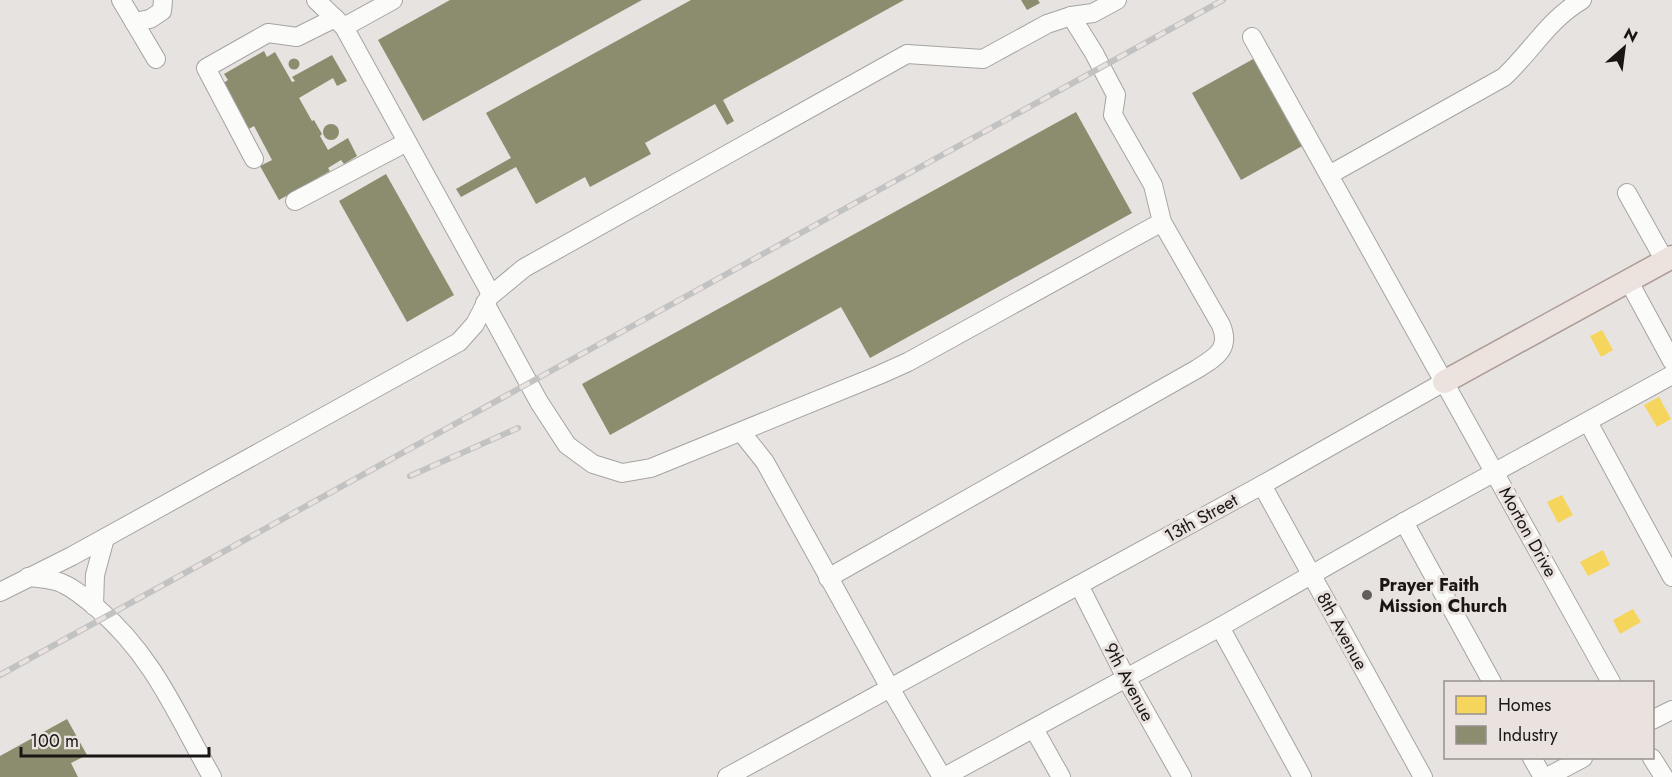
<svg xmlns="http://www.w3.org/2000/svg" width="1672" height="777" font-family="Jost,sans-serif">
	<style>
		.homes { fill: #f6d55c }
		.industry { fill: #8c8c6e }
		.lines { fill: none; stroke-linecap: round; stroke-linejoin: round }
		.minor-casing { stroke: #a6a4a2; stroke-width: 20 }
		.major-casing { stroke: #ac9b95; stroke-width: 25 }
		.minor { stroke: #fbfbfa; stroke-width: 18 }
		.major { stroke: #ece2de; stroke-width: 22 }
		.rail-casing { stroke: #c2c2c2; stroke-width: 6 }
		.rail { stroke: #e9e2de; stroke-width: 4; stroke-dasharray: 11; stroke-linecap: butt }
		.poi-dot { fill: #615e5c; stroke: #e9e2de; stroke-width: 2 }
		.labels { text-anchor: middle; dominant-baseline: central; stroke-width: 6; stroke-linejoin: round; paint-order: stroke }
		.street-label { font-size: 18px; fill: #191615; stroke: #e9e2de }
		.poi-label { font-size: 18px; font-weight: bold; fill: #191615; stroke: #e9e2de; text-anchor: start }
	</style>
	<rect width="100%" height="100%" fill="#e6e3e1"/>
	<g class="homes">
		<path d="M1602 330 1613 350 1601 357 1590 336Z"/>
		<path d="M1659 397 1671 419 1657 427 1644 405Z"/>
		<path d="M1562 495 1573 515 1558 523 1547 502Z"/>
		<path d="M1603 550 1610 565 1588 576 1580 562Z"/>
		<path d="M1633 609 1641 622 1620 634 1613 620Z"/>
	</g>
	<g class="industry">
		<path d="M450 0H642L423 121 378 40Z"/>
		<path d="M691 0H904L723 100 734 121 727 125 715 104 645 143 651 154 590 187 585 177 536 204 516 167 461 197 456 189 511 158 486 113Z"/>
		<path d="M1021 0H1038L1040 3 1027 10Z"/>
		<path d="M264 51 267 57 275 52 292 82 295 81 292 77 332 55 347 81 337 86 333 78 299 98 312 121 314 120 322 134 320 136 328 150 348 138 357 156 344 164 341 160 328 168 330 171 279 200 260 166 272 160 254 126 247 130 222 84 228 80 224 74Z"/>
		<path d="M1255 58 1304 145 1241 180 1192 93Z"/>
		<circle cx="294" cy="64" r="5.5"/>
		<path d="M1076 112 1132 213 870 358 841 307 610 435 582 384Z"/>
		<circle cx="331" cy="132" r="8"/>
		<path d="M386 174 454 295 407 322 339 201Z"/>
		<path d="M67 719 87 755 71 763 78 777H0V756Z"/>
	</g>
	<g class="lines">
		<defs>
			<g id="minor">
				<path d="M121 0 156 59"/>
				<path d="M316 0 344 27 491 294"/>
				<path d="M134 22 150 19 162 11 163 0"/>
				<path d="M344 27 393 0"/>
				<path d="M1252 37 1611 682"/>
				<path d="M254 159 206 68 268 33 297 37 335 18"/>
				<path d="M1329 175 1504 77C1531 52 1549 19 1582 0"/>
				<path d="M1627 193 1665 261"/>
				<path d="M295 201 407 142"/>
				<path d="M1628 280 1672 361"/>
				<path d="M485 303 539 402 567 445 593 464 622 473 651 468 879 375 908 362 1162 222 1153 185 1113 115 1116 95 1094 53 1071 16"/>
				<path d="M1588 422 1672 577"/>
				<path d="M741 432 765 462 890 688 942 777"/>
				<path d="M1262 485 1423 777"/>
				<path d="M1404 522 1492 682"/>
				<path d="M28 577C38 578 49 579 59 582 73 587 86 599 97 608 153 655 177 715 212 777"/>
				<path d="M828 578 1197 369C1216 357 1231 349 1221 325L1162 222"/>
				<path d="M1079 585 1126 678 1182 777"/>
				<path d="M0 592 72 556 459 342 475 324 489 297 524 268 907 54 983 59 1047 24 1071 16 1093 13 1117 0"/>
				<path d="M94 606 95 575 105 538"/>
				<path d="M1220 627 1302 777"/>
				<path d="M1652 720 1672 710"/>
				<path d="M1034 729 1061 777"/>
				<path d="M1532 758 1543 777"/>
				<path d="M1652 758 1664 777"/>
				<path d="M727 777 1262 485 1444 382"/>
				<path d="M944 777 1220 627 1404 522 1672 375"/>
				<path d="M1547 777 1583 758"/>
			</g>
			<path id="major" d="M1444 382 1672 257"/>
		</defs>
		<use href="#minor" class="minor-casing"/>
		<use href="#major" class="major-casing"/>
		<use href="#minor" class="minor"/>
		<use href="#major" class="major"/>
		<defs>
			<g id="rail">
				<path d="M410 476 518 428"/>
				<path d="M0 675 1223 0"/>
			</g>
		</defs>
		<use href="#rail" class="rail-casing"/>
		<use href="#rail" class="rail"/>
	</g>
	<circle class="poi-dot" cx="1367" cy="595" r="6"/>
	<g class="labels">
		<g class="street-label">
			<text transform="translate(1201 518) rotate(-29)">13th Street</text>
			<text transform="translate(1528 532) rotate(61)">Morton Drive</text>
			<text transform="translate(1342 631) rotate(61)">8th Avenue</text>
			<text transform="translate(1129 682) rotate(62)">9th Avenue</text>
		</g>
		<g class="poi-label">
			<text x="1379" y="585">Prayer Faith<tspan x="1379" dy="21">Mission Church</tspan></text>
		</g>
	</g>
	<rect x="1444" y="681" width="210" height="78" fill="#e9e2de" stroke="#96908e" stroke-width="1.5"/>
	<rect x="1456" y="696" width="30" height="18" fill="#f6d55c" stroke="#96908e" stroke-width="1.5"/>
	<text x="1498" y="711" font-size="18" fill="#191615">Homes</text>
	<rect x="1456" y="726" width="30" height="18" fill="#8c8c6e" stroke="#96908e" stroke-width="1.5"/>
	<text x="1498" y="741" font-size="18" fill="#191615">Industry</text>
	<g transform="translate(1624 48) rotate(28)" stroke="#e9e2de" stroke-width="4.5" paint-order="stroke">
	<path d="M0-4.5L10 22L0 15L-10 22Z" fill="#191615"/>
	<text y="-9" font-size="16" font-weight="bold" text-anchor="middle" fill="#191615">N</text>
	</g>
	<path d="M21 747v9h188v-9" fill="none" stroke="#191615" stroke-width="3"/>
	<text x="30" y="747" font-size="18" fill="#191615" stroke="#e9e2de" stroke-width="4.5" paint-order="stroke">100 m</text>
</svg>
